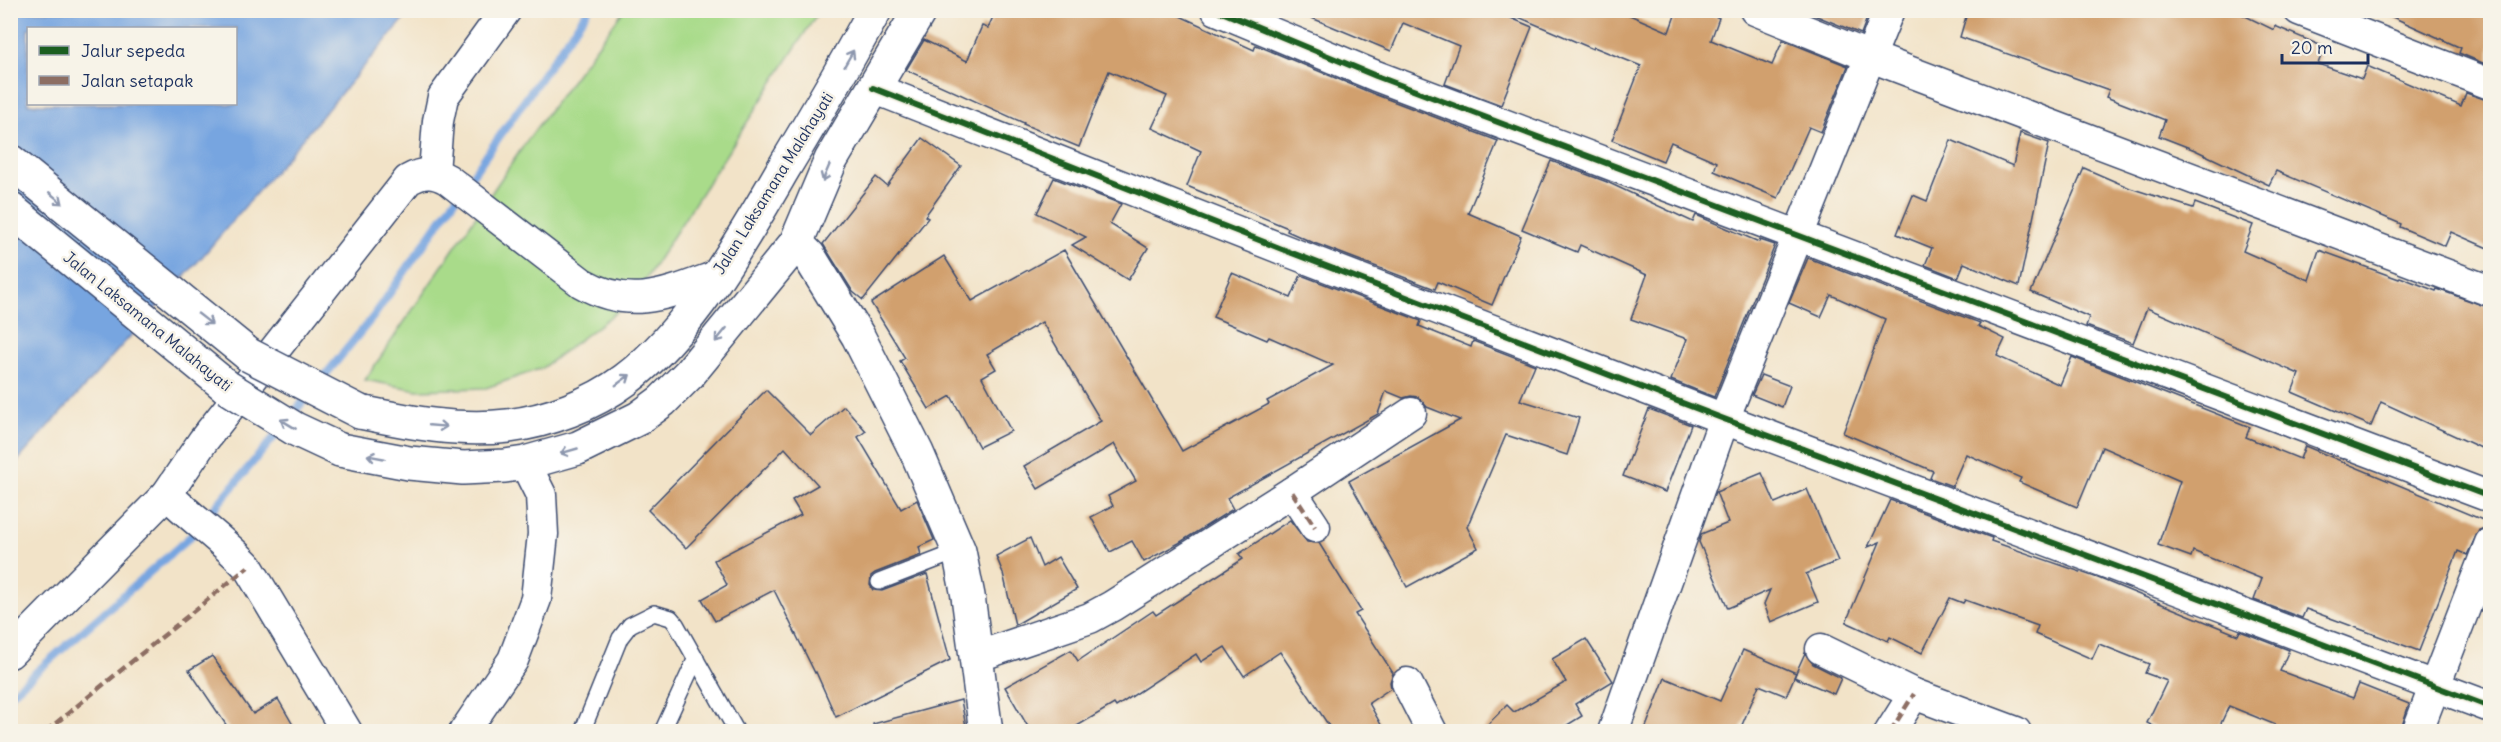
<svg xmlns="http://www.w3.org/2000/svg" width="2501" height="742" font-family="Delius,sans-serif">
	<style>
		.green { fill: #a9db8a; stroke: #628574; stroke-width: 1.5 }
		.water { fill: #77a5e0; stroke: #496a9f; stroke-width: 1.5; fill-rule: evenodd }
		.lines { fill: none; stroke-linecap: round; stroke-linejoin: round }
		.stream { stroke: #77a5e0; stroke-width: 8 }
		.building { fill: #d1a06e }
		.lane-casing { stroke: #3b4a6e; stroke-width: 18 }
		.street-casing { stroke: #3b4a6e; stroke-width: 33 }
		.secondary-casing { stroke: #3b4a6e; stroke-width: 36 }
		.highway-casing { stroke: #3b4a6e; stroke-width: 36 }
		.lane { stroke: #fff; stroke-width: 15 }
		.street { stroke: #fff; stroke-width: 30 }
		.secondary { stroke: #fff; stroke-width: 33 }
		.highway { stroke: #fff; stroke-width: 33 }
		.highway-bridge-casing { stroke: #3b4a6e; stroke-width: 36; stroke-linecap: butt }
		.highway-bridge { stroke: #fff; stroke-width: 33 }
		.quiet { stroke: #8d6e63; stroke-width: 4.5; stroke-dasharray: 9 4.5; stroke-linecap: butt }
		.cycleway-casing { stroke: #f7f3e8; stroke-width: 10 }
		.cycleway { stroke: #1b5e20; stroke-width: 6 }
		.oneway { stroke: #8d97ae }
		.labels { text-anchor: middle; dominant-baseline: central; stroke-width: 5; stroke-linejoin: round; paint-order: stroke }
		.street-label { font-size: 16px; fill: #1b2f5e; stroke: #f7f3e8 }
	</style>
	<rect width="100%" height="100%" fill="#f7f3e8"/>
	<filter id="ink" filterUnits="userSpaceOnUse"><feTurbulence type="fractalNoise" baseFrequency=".0167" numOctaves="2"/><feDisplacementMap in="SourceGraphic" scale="12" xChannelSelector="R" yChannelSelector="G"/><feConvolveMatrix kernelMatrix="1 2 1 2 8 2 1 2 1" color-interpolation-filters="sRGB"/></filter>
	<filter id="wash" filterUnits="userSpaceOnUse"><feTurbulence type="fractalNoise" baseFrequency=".008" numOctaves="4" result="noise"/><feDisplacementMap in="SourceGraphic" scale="24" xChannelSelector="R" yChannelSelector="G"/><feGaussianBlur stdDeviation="1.35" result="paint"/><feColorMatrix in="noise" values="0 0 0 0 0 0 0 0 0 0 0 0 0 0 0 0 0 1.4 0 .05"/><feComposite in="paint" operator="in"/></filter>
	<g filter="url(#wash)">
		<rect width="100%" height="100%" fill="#f2e3c8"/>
		<path class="green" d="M623 11H819L647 277 618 311 542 368 486 388 417 390 365 380 526 142Z"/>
		<path class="water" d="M11 11H411L202 257 11 468ZM28 28H236V104H28Z"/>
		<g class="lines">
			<g class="stream">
				<path d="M318 384 373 317 588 10"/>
				<path d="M289 419 309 394"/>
				<path d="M10 695 191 536 281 429"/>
			</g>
		</g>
		<g id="blocks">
			<g class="building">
				<path d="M996 10H1167L1254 50 1256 45 1374 94 1498 141 1468 213 1521 236 1492 305 1438 282 1435 289 1314 243 1287 231 1288 228 1187 186 1201 151 1152 128 1167 96 1109 71 1079 147 1023 124 1024 123 906 70 924 40 967 61 982 26 988 28Z"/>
				<path d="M1492 10 1532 27 1501 105 1445 84 1459 46 1403 23 1391 51 1295 11Z"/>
				<path d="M1502 10H1618L1669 32 1677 10H1702L1719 18 1711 40 1772 65 1783 40 1848 66 1821 132 1809 127 1778 198 1714 171 1717 162 1671 142 1663 161 1612 140 1641 66 1594 47 1593 49Z"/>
				<path d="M1802 10H1870L1861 34Z"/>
				<path d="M1968 10H2233L2274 30 2275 26 2324 47 2318 64 2362 79 2367 66 2461 106 2466 93 2490 101V249L2451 232 2445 246 2400 227 2401 224 2276 171 2269 185 2195 150 2159 136 2165 120 2106 97 2109 90 1960 37Z"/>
				<path d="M2377 10H2490V66L2459 53 2461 48Z"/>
				<path d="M2020 133 2049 143 2019 286 1964 263 1958 278 1925 265 1932 248 1897 234 1913 195 1927 201 1951 140 2013 166Z"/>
				<path d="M922 138 961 166 925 216 928 218 863 300 853 292 823 244 876 177 887 186Z"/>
				<path d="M1551 161 1607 182 1693 222 1696 215 1759 242 1760 240 1775 245 1714 397 1671 380 1687 339 1631 319 1647 275 1580 245 1577 252 1522 229Z"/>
				<path d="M2084 168 2130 188 2193 208 2195 203 2253 225 2243 251 2309 280 2319 250 2399 279 2400 277 2436 291 2437 289 2490 308V452L2381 402 2371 426 2292 392 2299 374 2147 308 2133 343 2086 326 2089 317 2031 292Z"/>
				<path d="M1054 178 1121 204 1110 224 1148 248 1128 280 1072 245 1086 237 1037 213Z"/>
				<path d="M1064 250 1182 451 1269 404 1267 401 1333 365 1269 337 1267 340 1213 317 1232 273 1291 298 1301 275 1421 321 1419 326 1471 347 1473 341 1535 365 1520 400 1579 418 1567 455 1506 435 1467 527 1478 548 1407 587 1349 481 1460 420 1427 407 1418 397 1411 396 1403 398 1386 391 1378 414 1227 498 1233 509 1179 543 1144 562 1132 541 1110 552 1091 517 1113 506 1108 496 1136 481 1114 444 1038 489 1024 466 1101 421 1042 322 987 354 996 369 982 377 1011 431 979 447 951 396 929 409 900 361 905 358 871 303 944 256 972 301Z"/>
				<path d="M1808 258 1980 323 1978 326 2005 339 1997 356 2060 385 2072 357 2250 427 2246 437 2300 459 2305 446 2490 523V526L2479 530 2467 555 2458 551 2419 651 2306 609 2302 618 2254 600 2262 579 2193 551 2191 557 2158 545 2180 481 2102 447 2077 507 2019 482 2021 478 1966 454 1952 486 1930 478 1933 471 1843 433 1885 319 1831 295 1821 317 1789 303Z"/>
				<path d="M1761 375 1790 386 1782 407 1752 395Z"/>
				<path d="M766 390 811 435 844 406 866 431 858 437 901 509 917 500 934 540 919 547 921 555 875 573 871 576 870 585 873 590 882 591 927 574 950 660 836 717 816 672 815 673 774 590 715 621 702 599 727 585 714 560 801 515 792 500 818 485 785 448 686 548 648 510Z"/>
				<path d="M1649 409 1691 425 1665 492 1623 476Z"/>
				<path d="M1762 473 1775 503 1807 489 1838 561 1806 574 1818 602 1771 622 1764 604 1770 590 1728 608 1699 542 1701 534 1728 523 1716 492Z"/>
				<path d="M1890 500 1992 538 1991 541 2098 578 2238 635 2240 631 2289 650 2280 671 2353 698 2359 684 2409 704 2400 732H2293L2229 706 2217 732H2165L2147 723 2167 681 2145 673 2149 664 2099 644 2092 659 2035 634 2038 626 1965 600 1963 603 1950 598 1922 653 1890 637 1888 641 1846 622 1880 542 1868 547Z"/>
				<path d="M1290 520 1307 542 1319 543 1361 611 1355 614 1393 673 1390 682 1391 688 1369 703 1385 732H1333L1280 652 1244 676 1225 647 1201 662 1196 654 1116 707 1114 704 1067 732H1031L1005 687 1071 650 1078 661 1153 611 1156 615 1243 559 1239 554Z"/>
				<path d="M1030 538 1042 567 1058 557 1077 589 1015 625 1003 573 996 556Z"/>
				<path d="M1586 639 1613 681 1575 704 1582 716 1556 732H1480L1507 705 1514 712 1566 682 1552 659Z"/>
				<path d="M1743 650 1796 673 1786 696 1759 685 1739 732H1644L1665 678 1720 701Z"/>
				<path d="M1805 653 1813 664 1841 678 1834 694 1794 677Z"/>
				<path d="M212 656 253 714 278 699 297 732H225L229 729 189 670Z"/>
				<path d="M961 700 967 732H874L873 724Z"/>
			</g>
		</g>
	</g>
	<g filter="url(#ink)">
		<use href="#blocks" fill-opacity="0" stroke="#3b4a6e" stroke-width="1.5"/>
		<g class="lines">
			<defs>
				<g id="lane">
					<path d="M879 582 959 551"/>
					<path d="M582 732 620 638 630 625 654 613 671 618 676 624 737 732"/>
					<path d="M662 732 696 658"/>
				</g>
				<g id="street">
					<path d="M1217 10 1376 76 2490 497"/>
					<path d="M1755 10 1871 57 2490 291"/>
					<path d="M2299 10 2490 84"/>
					<path d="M873 88 1292 253 1724 419 2490 707"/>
					<path d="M434 172 438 121 443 97 506 10"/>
					<path d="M1292 492 1315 527"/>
					<path d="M167 494C193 520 223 540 248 567L347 732"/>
					<path d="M1821 649 1914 694 2016 732"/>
					<path d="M10 653 167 494 203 441 408 180C422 172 433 171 447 179L582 283C631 311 667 294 716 276"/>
					<path d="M976 657 1090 618 1112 606 1292 492 1411 413"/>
					<path d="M1407 683 1432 732"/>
					<path d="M464 732 513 660 536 599 543 534 541 495 525 463"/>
					<path d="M1613 732 1724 419 1889 10"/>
					<path d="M1890 732 1914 694"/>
					<path d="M2417 732 2490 543"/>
				</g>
				<path id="secondary" d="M796 243 809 256 858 336 917 453 959 551 968 596 986 732"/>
				<g id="highway">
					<path d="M10 161 249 355"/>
					<path d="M10 209 227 387"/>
					<path d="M360 412C409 422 457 432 508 426 548 421 593 404 625 380 690 332 742 240 782 171 814 118 845 65 875 10"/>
					<path d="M340 450 409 463 463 468 505 466 525 463 578 448 639 418 662 401 689 374 796 243 831 160 920 10"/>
				</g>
			</defs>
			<use href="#lane" class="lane-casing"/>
			<use href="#street" class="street-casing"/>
			<use href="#secondary" class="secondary-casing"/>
			<use href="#highway" class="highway-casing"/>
			<use href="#lane" class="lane"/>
			<use href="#street" class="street"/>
			<use href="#secondary" class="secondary"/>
			<use href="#highway" class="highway"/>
			<defs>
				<g id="highway-bridge">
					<path d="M249 355 360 412"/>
					<path d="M227 387 295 429 340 450"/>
				</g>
			</defs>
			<use href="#highway-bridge" class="highway-bridge-casing"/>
			<use href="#highway-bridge" class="highway-bridge"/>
			<g class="quiet">
				<path d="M1292 492 1315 527"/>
				<path d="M45 732 248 567"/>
				<path d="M1890 732 1914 694"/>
			</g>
			<defs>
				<g id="cycleway">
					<path d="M1217 10 1376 76 2490 497"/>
					<path d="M873 88 1292 253 1724 419 2490 707"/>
				</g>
			</defs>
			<use href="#cycleway" class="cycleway-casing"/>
			<use href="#cycleway" class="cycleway"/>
		</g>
		<defs><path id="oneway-shaft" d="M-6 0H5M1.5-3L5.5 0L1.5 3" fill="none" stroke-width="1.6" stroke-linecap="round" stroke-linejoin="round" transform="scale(1.5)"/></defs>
		<g class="oneway">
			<use href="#oneway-shaft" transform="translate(849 58) rotate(-60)"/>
			<use href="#oneway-shaft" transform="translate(826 173) rotate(113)"/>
			<use href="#oneway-shaft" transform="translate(56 198) rotate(40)"/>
			<use href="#oneway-shaft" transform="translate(205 319) rotate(38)"/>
			<use href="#oneway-shaft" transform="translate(721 335) rotate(129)"/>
			<use href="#oneway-shaft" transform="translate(623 380) rotate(-36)"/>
			<use href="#oneway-shaft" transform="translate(288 424) rotate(-149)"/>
			<use href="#oneway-shaft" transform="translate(438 426) rotate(5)"/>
			<use href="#oneway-shaft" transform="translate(569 451) rotate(164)"/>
			<use href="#oneway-shaft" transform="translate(376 457) rotate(-169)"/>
		</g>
	</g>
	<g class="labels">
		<g class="street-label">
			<text transform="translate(773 183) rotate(-58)">Jalan Laksamana Malahayati</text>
			<text transform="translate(148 321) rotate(39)">Jalan Laksamana Malahayati</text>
		</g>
	</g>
	<rect width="2501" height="742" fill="none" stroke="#f7f3e8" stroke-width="36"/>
	<rect x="27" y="27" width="210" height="78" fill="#f7f3e8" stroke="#9fa5b1" stroke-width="1.5"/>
	<rect x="39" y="46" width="30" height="9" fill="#1b5e20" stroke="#9fa5b1" stroke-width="1.5"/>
	<text x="81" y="57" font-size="18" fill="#1b2f5e">Jalur sepeda</text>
	<rect x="39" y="76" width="30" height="9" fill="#8d6e63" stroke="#9fa5b1" stroke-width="1.5"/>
	<text x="81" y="87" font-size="18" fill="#1b2f5e">Jalan setapak</text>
	<path d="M2282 54v9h86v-9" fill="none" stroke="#1b2f5e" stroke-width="3"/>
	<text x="2291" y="54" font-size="18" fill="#1b2f5e" stroke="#f7f3e8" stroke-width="4.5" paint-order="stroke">20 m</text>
</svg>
